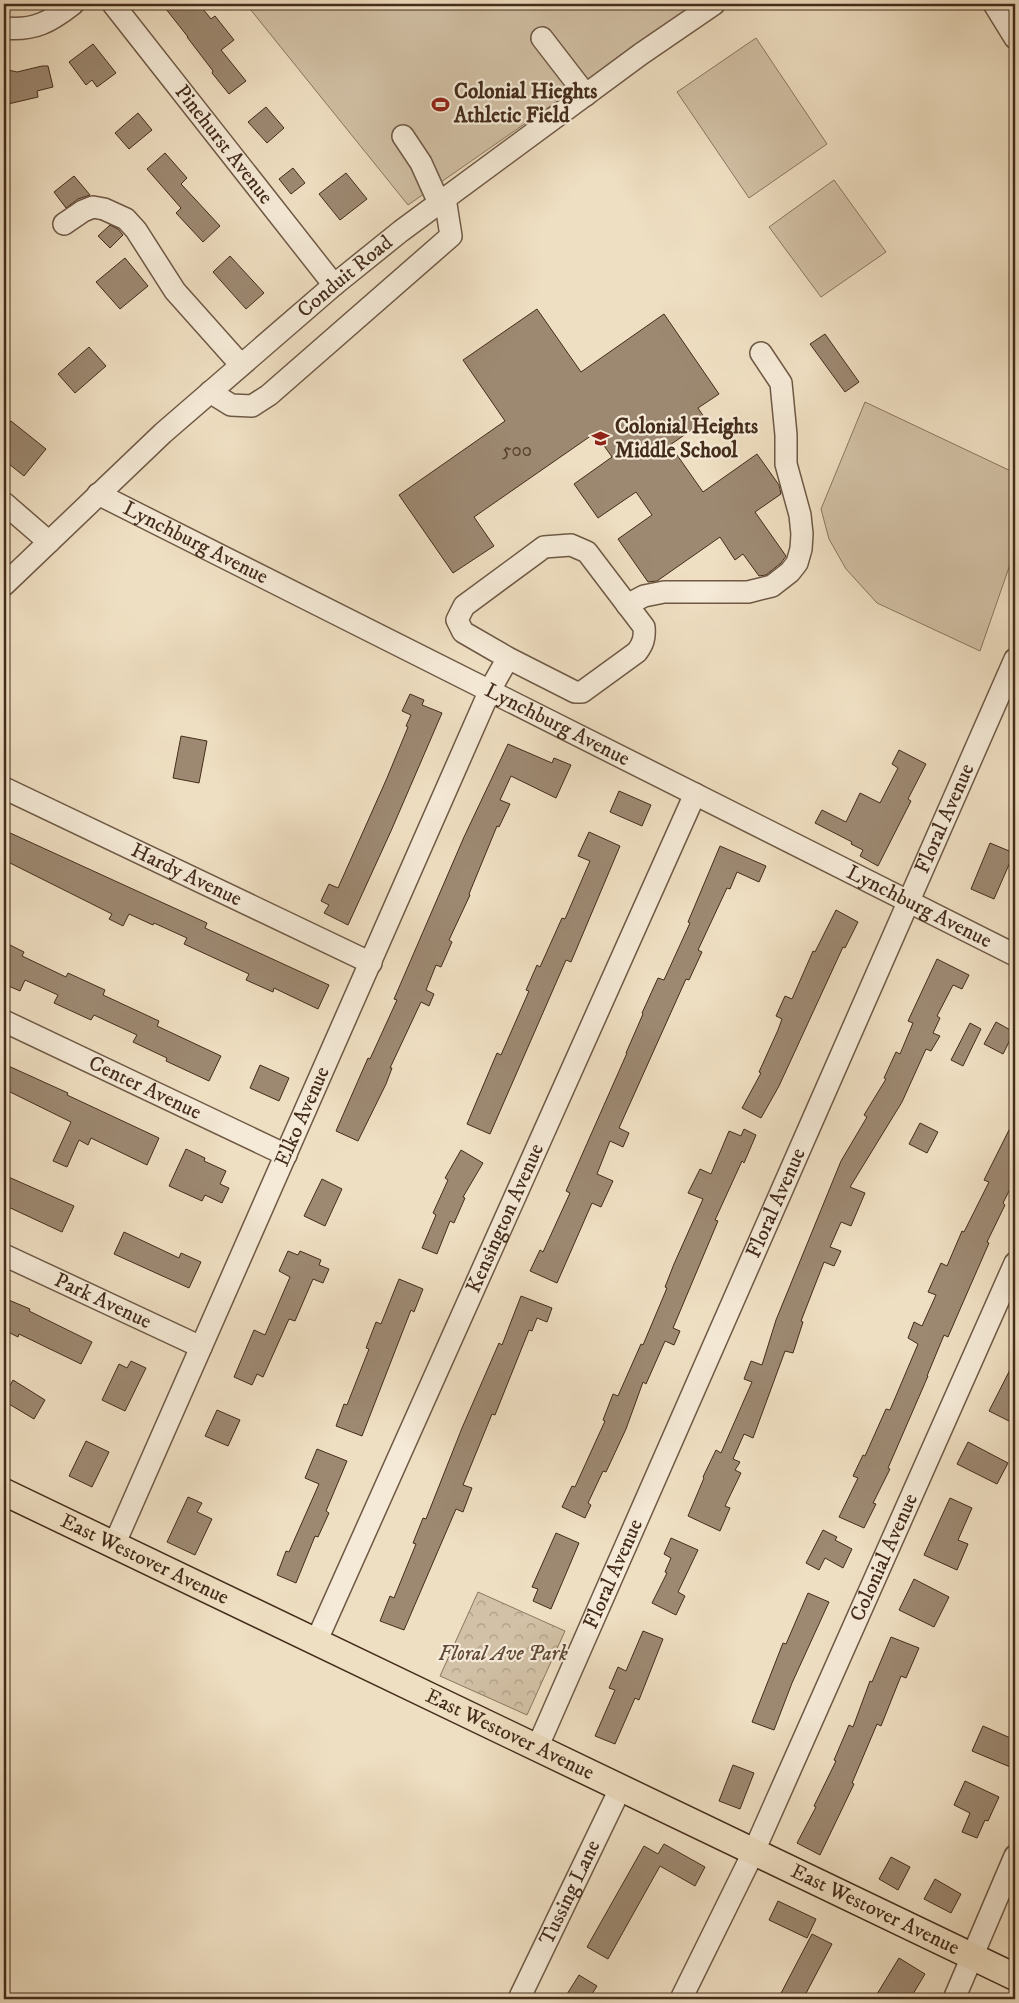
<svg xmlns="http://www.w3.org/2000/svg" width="1019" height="2003" font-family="'IM FELL DW Pica',serif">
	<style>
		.park { fill: url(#park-crowns); stroke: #8b7660 }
		.garden { fill: #d2c1a6; stroke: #8b7660 }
		.building { fill: #9d8972; stroke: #442c1b }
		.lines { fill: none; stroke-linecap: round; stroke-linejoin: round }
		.minor-casing { stroke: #6f5945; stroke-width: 24 }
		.major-casing { stroke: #442c1b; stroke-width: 29 }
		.minor { stroke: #f5ead7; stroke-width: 21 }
		.major { stroke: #efdfc2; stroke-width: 26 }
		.labels { text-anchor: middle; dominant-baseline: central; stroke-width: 4.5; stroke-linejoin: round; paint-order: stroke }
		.number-label { font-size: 19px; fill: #5a4331 }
		.poi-label { font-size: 21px; font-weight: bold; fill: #442c1b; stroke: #f5ead7; text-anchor: start }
		.street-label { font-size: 21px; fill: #442c1b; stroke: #f5ead7 }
		.park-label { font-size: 21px; font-style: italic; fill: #604a37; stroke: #f5ead7 }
	</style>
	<defs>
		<pattern id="park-crowns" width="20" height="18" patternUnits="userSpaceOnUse" patternTransform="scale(1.25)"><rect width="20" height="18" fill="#d2c1a6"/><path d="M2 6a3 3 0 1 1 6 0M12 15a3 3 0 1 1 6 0" fill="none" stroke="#ac9d86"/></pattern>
	</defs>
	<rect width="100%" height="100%" fill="#efdfc2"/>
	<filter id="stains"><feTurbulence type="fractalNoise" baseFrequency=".004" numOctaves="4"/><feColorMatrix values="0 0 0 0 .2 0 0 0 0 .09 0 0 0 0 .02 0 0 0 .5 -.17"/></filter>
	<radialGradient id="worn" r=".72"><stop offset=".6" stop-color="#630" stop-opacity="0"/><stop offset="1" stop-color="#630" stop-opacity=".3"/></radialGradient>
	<path class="park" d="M478 1592 565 1631 527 1715 440 1676Z"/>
	<g class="garden">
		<path d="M246 4H697L408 205Z"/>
		<path d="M756 38 827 144 749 198 677 92Z"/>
		<path d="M834 180 886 252 821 297 769 227Z"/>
		<path d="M865 402 1015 473V550L980 651 877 603 846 569 829 539 821 509Z"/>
	</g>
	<g class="building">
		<path d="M162 4H199L211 19 215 16 234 40 221 50 246 81 229 94 212 73 213 71 187 37H188Z"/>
		<path d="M93 44 116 73 97 87 92 80 86 85 69 62Z"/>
		<path d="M42 66H48L53 87 37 91 38 97 4 105V69L17 72Z"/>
		<path d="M266 107 284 128 267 143 248 122Z"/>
		<path d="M138 113 152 130 129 149 115 133Z"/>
		<path d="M165 153 187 178 181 184 220 226 203 242 176 213 181 208 147 169Z"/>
		<path d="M293 168 305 183 291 194 279 179Z"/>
		<path d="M346 173 367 199 340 220 319 194Z"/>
		<path d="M74 176 90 195 78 199 66 208 54 192Z"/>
		<path d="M110 225 118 229 123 235 110 248 98 236Z"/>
		<path d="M230 256 264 293 246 309 213 272Z"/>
		<path d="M125 258 148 286 120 309 96 282Z"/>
		<path d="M537 309 581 372 664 314 719 394 698 408 706 420 670 445 703 492 757 454 779 485 781 494 755 512 786 556 781 563 766 575 759 576 743 554 735 560 720 537 657 581 648 582 618 539 652 515 636 492 598 518 574 484 612 457 595 433 474 517 494 546 453 573 399 495 505 421 463 360Z"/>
		<path d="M825 334 859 382 845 392 810 344Z"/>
		<path d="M89 347 106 366 75 393 58 374Z"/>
		<path d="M11 421 46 449 24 476 4 460V430Z"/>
		<path d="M410 694 424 700 422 705 442 713 391 831 348 925 324 913 329 905 321 901 329 884 338 888 387 778 408 727 406 726 411 715 402 711Z"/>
		<path d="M181 736 207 741 199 783 173 778Z"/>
		<path d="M508 744 552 763 554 758 571 765 556 798 511 776 500 800 510 804 499 827 497 826 469 894 470 895 449 940 452 942 441 967 436 965 426 990 434 994 429 1006 421 1002 390 1068H392L386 1084 358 1141 336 1131 368 1058 370 1059 397 1000 394 999 464 837Z"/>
		<path d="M899 750 926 764 908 799 911 801 878 866 860 856 863 850 851 844 852 842 815 823 822 810 846 822 860 793 880 803 898 768 892 764Z"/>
		<path d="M619 791 651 805 642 826 610 812Z"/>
		<path d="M8 832 207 923 205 928 329 985 318 1009 274 988 273 992 246 980 249 974 184 944 187 938 154 923 153 925 129 914 123 926 109 919 112 914 4 860V841Z"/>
		<path d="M589 832 620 846 571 962 566 960 490 1134 467 1124 497 1053 501 1055 529 991 526 990 537 965 540 967 562 918 565 919 590 861 578 856Z"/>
		<path d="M990 843 1014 853 994 899 971 889Z"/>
		<path d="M720 846 766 866 759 882 737 872 730 889 727 888 698 950 702 952 689 980 686 979 619 1128 629 1133 623 1147 610 1141 597 1174 613 1181 601 1207 592 1203 557 1283 530 1271 540 1250 543 1252 570 1193 566 1191 627 1053H626L643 1014 642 1013 658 978 664 980 690 923 688 922Z"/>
		<path d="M836 910 858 922 845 948 843 947 779 1086 761 1118 742 1108 761 1073 759 1072 778 1030 782 1019 776 1016 785 996 792 999 813 951 815 952Z"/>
		<path d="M4 942 24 952 22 956 66 977 68 973 105 990 103 995 159 1021 157 1026 221 1056 209 1081 166 1061 167 1058 133 1042 137 1035 94 1015 91 1020 54 1003 58 995 25 980 20 991 4 984Z"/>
		<path d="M937 959 969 975 962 989 953 985 937 1016 940 1018 933 1033 940 1036 931 1051 926 1049 902 1102 850 1187 865 1193 851 1226 841 1222 830 1247 841 1251 834 1266 824 1262 801 1321 803 1322 793 1353 785 1351 753 1438 744 1434 733 1459 740 1462 735 1470 741 1473 725 1506 730 1508 720 1531 688 1516 704 1478 703 1477 716 1450 721 1453 752 1382 744 1379 751 1361 762 1365 776 1320 841 1161 867 1117 864 1115 886 1079 884 1078 896 1052 900 1054 913 1023 908 1021Z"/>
		<path d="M996 1022 1014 1032 1003 1054 984 1044Z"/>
		<path d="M970 1023 981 1029 963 1066 951 1060Z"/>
		<path d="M4 1064 68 1093 67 1095 159 1138 147 1165 91 1138 88 1145 79 1140 67 1167 53 1161 71 1122 4 1089Z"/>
		<path d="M260 1065 289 1078 279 1101 250 1088Z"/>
		<path d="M1015 1118V1179L1003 1203 1005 1205 987 1242 989 1243 961 1307 948 1337 944 1335 927 1376H928L888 1468 890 1469 873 1503 876 1504 864 1528 839 1517 858 1478 853 1476 863 1455 865 1456 886 1409 890 1410 918 1344 908 1338 914 1322 922 1326 936 1295 928 1292 941 1263 947 1266 962 1231 964 1232 989 1182 984 1180Z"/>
		<path d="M920 1123 938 1132 927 1153 909 1144Z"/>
		<path d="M744 1129 756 1135 744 1163 742 1161 715 1220 718 1221 673 1328 680 1331 674 1345 665 1341 646 1384 643 1382 626 1429 606 1472 603 1471 588 1503 591 1505 585 1518 562 1507 572 1486 575 1487 605 1421 603 1420 613 1394 618 1396 641 1344 643 1345 667 1288 665 1287 674 1264 703 1199 688 1193 700 1169 711 1174 729 1131 741 1136Z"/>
		<path d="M186 1149 205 1158 204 1161 226 1171 220 1184 229 1188 222 1203 205 1195 202 1201 169 1186Z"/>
		<path d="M461 1150 483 1163 463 1197 465 1198 454 1223 450 1221 437 1254 422 1248 436 1215 433 1213 448 1180 445 1178Z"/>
		<path d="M4 1175 74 1206 62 1232 4 1205Z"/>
		<path d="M322 1179 342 1189 325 1226 304 1216Z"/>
		<path d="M124 1232 179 1258 181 1253 201 1262 189 1288 114 1254Z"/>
		<path d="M288 1251 298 1255 300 1251 321 1260 319 1265 329 1269 323 1283 313 1279 295 1321 289 1319 263 1377 257 1374 252 1385 234 1377 254 1330 265 1335 290 1277 279 1271Z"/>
		<path d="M399 1279 423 1289 414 1312 411 1310 362 1436 336 1426 344 1404 347 1405 369 1349 366 1348 376 1322 381 1324Z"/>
		<path d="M521 1296 552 1308 547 1322 537 1318 532 1331 529 1330 495 1415 492 1414 463 1485 472 1488 463 1512 456 1509 404 1630 380 1621 390 1596 394 1598 416 1544 413 1543 423 1518 426 1519 462 1428 499 1343 502 1345Z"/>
		<path d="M4 1298 30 1309 29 1311 92 1342 81 1364 19 1334 18 1337 4 1330Z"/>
		<path d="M1015 1360V1424L989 1411Z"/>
		<path d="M131 1361 146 1368 125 1411 102 1400 119 1364 127 1368Z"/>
		<path d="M13 1380 45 1400 34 1419 4 1401V1396Z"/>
		<path d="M217 1410 240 1420 228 1446 205 1436Z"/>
		<path d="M86 1441 109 1452 92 1487 69 1476Z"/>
		<path d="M968 1442 1008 1463 997 1484 957 1464Z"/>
		<path d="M317 1449 347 1461 326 1511 329 1513 318 1537 315 1536 296 1583 277 1575 286 1551 289 1552 319 1484 305 1478Z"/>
		<path d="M188 1497 202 1503 197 1512 212 1519 195 1555 167 1542Z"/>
		<path d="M950 1498 972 1508 958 1540 968 1544 957 1570 924 1555Z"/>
		<path d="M823 1530 837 1537 835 1540 852 1549 843 1568 825 1558 819 1570 806 1563Z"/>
		<path d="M556 1533 579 1543 551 1609 533 1601 538 1589 532 1587Z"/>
		<path d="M671 1538 698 1550 678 1592 685 1596 676 1615 652 1603 667 1573 665 1572 671 1558 664 1554Z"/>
		<path d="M914 1579 949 1597 934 1627 899 1610Z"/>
		<path d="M808 1593 829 1602 792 1683 774 1730 752 1722 783 1643 786 1644Z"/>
		<path d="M643 1631 663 1639 639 1700 635 1698 615 1744 595 1736 615 1690 609 1688 618 1667 626 1671Z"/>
		<path d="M891 1637 919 1648 906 1678 901 1676 881 1726 877 1724 852 1783 854 1784 820 1855 797 1843 816 1807 814 1806 836 1761 834 1760 849 1725 853 1727 870 1681 872 1682Z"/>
		<path d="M983 1726 1015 1740V1769L972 1751Z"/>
		<path d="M733 1765 754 1773 740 1809 719 1801Z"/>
		<path d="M965 1781 999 1797 988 1821 985 1820 977 1838 962 1832 970 1813 954 1805Z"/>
		<path d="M664 1844 705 1867 695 1886 660 1866 608 1959 587 1947 644 1846 658 1854Z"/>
		<path d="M891 1857 910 1867 898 1890 879 1879Z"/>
		<path d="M935 1879 961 1894 951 1913 924 1899Z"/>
		<path d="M778 1901 816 1919 807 1938 769 1920Z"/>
		<path d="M812 1934 832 1944 803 1999H778Z"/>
		<path d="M899 1958 925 1974 910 1999H874Z"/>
		<path d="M579 1975 597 1986 589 1999H564Z"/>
	</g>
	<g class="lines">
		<defs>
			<g id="minor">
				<path id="s1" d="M113 4 334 285"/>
				<path d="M994 4 1015 38"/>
				<path d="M4 28C34 31 50 22 73 4"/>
				<path d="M542 38 586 95"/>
				<path d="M403 136 421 163 439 203"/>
				<path d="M64 224 83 211 93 207 104 209 126 219 136 230 175 291 241 365"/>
				<path d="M210 392 231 405 252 406 269 395 451 236 445 198"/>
				<path id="s2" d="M98 494 1015 955"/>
				<path d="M4 503 49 542"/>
				<path id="s3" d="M4 585 163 433 334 285 401 231 641 54 714 4"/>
				<path d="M627 605 644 596 664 592H748L772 586 790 572 797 563 801 549 802 534 800 515 786 464V435L781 383 761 353"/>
				<path id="s4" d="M4 788 371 963"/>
				<path id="s5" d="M4 1021 286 1155"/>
				<path id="s6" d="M4 1255 201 1347"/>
				<path id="s7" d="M114 1545 490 690 508 658 575 692H582L637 652C643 644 645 638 644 627L587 552 571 545 544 547 464 606 457 620 463 632 508 658"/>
				<path id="s8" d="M316 1642 695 794"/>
				<path id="s9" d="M537 1748 1015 659"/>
				<path id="s10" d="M519 1999 621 1787"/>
				<path id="s11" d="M681 1999 754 1851 1015 1263"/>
				<path d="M954 1999 1015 1856"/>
			</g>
			<g id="major">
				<path id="s12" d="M4 1492 1015 1977"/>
			</g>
		</defs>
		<use href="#minor" class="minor-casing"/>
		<use href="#major" class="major-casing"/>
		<use href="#minor" class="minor"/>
		<use href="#major" class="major"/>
	</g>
	<defs>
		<symbol id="stadium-bare" viewBox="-9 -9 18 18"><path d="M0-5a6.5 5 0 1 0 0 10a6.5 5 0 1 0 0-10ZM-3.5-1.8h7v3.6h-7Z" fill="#8f2418" stroke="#f5ead7" stroke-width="2.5" paint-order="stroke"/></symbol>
		<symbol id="school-bare" viewBox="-9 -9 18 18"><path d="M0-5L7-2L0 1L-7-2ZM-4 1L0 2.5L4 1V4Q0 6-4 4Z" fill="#8f2418" stroke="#f5ead7" stroke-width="2.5" paint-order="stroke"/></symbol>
	</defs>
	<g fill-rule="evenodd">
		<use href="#stadium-bare" x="428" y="92" width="25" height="25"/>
		<use href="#school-bare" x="588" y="426" width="25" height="25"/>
	</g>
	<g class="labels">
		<g class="number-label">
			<text x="517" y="450">500</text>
		</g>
		<g class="poi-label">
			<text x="454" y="92">Colonial Hieghts<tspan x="454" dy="24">Athletic Field</tspan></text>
			<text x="615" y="427">Colonial Heights<tspan x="615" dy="24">Middle School</tspan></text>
		</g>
		<g class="street-label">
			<text stroke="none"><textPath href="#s1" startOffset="179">Pinehurst Avenue</textPath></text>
			<text stroke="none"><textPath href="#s3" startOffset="460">Conduit Road</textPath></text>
			<text stroke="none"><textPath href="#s2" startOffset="109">Lynchburg Avenue</textPath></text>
			<text stroke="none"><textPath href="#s2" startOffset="514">Lynchburg Avenue</textPath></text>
			<text stroke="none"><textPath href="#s9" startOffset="1015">Floral Avenue</textPath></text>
			<text stroke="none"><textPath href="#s4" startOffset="202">Hardy Avenue</textPath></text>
			<text stroke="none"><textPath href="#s2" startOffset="919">Lynchburg Avenue</textPath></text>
			<text stroke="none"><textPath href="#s5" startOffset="156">Center Avenue</textPath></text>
			<text stroke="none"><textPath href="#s7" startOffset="468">Elko Avenue</textPath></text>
			<text stroke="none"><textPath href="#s9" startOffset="595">Floral Avenue</textPath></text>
			<text stroke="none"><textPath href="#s8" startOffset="464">Kensington Avenue</textPath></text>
			<text stroke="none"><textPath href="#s6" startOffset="109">Park Avenue</textPath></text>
			<text stroke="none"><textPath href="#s11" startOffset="486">Colonial Avenue</textPath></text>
			<text stroke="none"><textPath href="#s12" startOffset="156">East Westover Avenue</textPath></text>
			<text stroke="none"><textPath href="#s9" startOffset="190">Floral Avenue</textPath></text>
			<text stroke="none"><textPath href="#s12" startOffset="561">East Westover Avenue</textPath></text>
			<text stroke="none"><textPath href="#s10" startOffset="118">Tussing Lane</textPath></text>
			<text stroke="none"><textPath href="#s12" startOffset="966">East Westover Avenue</textPath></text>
		</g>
		<g class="park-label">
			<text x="503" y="1654">Floral Ave Park</text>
		</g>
	</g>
	<rect width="1019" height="2003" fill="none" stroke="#efdfc2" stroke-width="20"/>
	<rect x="5" y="5" width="1009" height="1993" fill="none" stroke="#442c1b" stroke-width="2.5"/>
	<rect x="10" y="10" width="999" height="1983" fill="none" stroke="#442c1b"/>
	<rect width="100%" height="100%" filter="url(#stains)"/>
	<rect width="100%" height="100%" fill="url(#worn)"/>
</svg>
